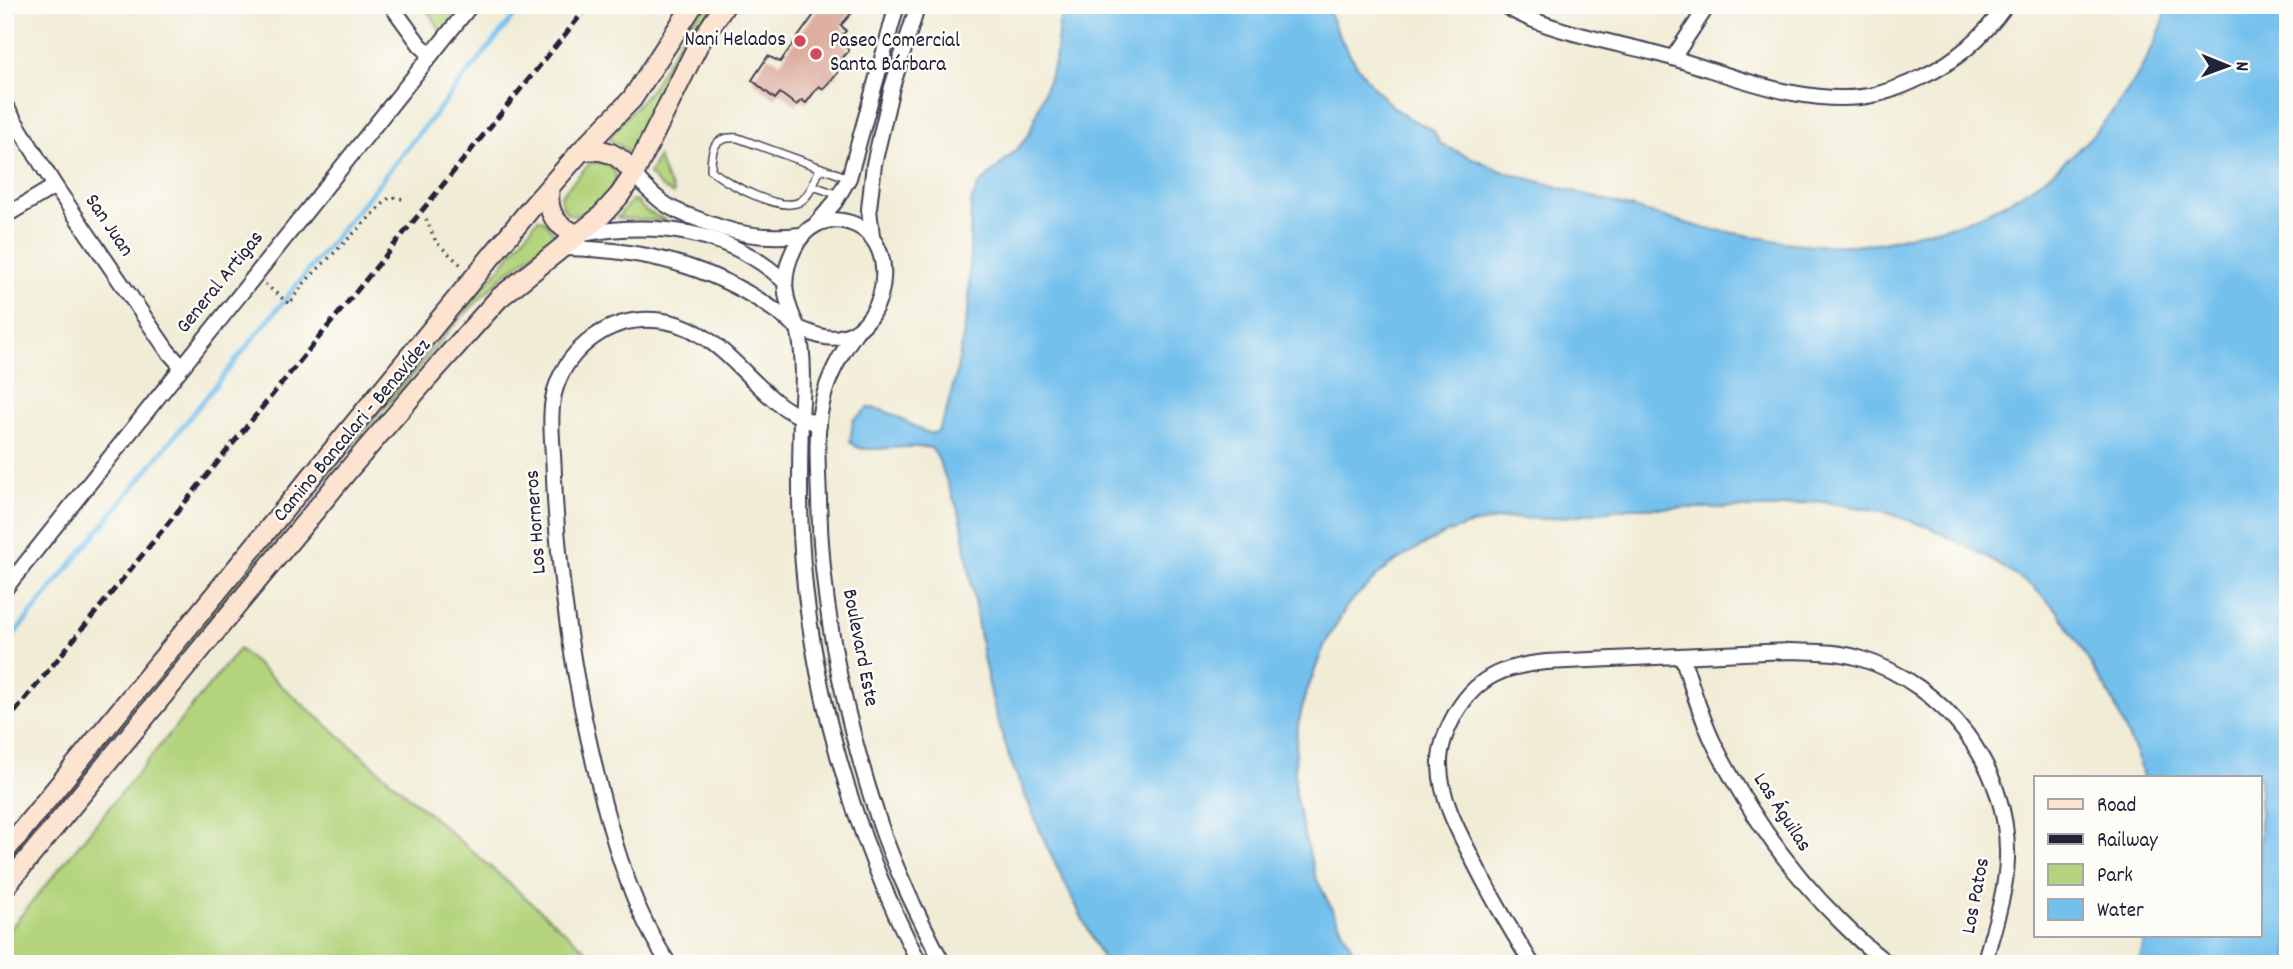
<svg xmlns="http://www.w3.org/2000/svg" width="2293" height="969" font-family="Dekko,sans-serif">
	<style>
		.green { fill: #b3d47c; stroke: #6a7b5c; stroke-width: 2 }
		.water { fill: #73c0ed; stroke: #4a7194; stroke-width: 2 }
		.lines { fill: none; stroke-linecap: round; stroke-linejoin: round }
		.stream { stroke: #73c0ed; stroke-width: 5 }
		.building { fill: #dcaa9e }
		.service-casing { stroke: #414052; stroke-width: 10 }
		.minor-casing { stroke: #414052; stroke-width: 18 }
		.secondary-casing { stroke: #414052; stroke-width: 23 }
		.path { stroke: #414052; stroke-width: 3.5; stroke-dasharray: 2 5; stroke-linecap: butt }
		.service { stroke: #fff; stroke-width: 7 }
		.minor { stroke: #fff; stroke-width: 14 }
		.secondary { stroke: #fde4d1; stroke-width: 19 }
		.rail { stroke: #22223b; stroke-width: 5; stroke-dasharray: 10 5; stroke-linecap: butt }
		.poi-dot { fill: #d1495b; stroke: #fdfcf7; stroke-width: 2.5 }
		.labels { text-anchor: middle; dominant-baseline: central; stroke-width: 5; stroke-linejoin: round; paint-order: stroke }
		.poi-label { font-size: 21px; fill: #22223b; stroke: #fdfcf7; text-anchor: end }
		.street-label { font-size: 21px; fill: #22223b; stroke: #fdfcf7 }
	</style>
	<rect width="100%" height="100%" fill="#fdfcf7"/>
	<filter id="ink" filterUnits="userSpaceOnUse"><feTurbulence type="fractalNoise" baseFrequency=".0143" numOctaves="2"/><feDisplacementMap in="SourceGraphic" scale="14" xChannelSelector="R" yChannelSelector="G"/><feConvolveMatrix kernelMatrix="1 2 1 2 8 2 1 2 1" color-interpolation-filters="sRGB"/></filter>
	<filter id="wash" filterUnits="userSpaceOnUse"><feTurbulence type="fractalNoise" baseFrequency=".00686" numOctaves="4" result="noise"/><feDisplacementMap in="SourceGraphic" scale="28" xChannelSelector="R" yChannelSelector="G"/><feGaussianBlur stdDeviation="1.57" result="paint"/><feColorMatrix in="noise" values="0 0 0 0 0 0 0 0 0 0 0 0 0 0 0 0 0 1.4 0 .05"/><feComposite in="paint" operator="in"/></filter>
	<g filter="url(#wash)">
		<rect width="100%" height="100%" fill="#f1ecd6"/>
		<g class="green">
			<path d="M424 5H481L450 45Z"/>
			<path d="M704 5H715C693 36 675 67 659 100 651 119 644 137 633 155H631L621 146 611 141 609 137 651 89 684 33Z"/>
			<path d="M658 157 665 177 674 192 673 194 661 187 649 174Z"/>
			<path d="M594 162C608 161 622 172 613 187 606 198 583 222 569 214 562 210 561 203 561 195L589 164Z"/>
			<path d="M632 200 636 201 646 211 666 220 664 221 617 218Z"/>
			<path d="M538 219C545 219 554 231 554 238L506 273 460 319 324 480 5 873V864L320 477 499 269Z"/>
			<path d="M239 649 602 964H5V935Z"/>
		</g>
		<path class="water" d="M1065 5H1327C1337 41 1370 90 1400 112 1410 120 1422 124 1433 130L1440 144 1502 171 1707 229C1736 232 1763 239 1791 243 1818 246 1850 246 1876 243 1890 241 1904 237 1918 233 1930 230 1942 228 1954 225 2055 192 2137 106 2169 5H2288V964H2139L2145 936H2260V778H2143L2140 764 2112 699 2058 611 2033 587 1982 554 1931 528 1882 511 1817 501 1775 508H1630L1547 519 1507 518 1472 524 1446 533 1416 549 1388 566 1348 604 1324 646 1304 699 1297 730 1295 766V794L1301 822 1316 878 1360 964H1105L1047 847 1010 760 995 711 983 657 961 518 937 456 931 448C908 444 888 450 866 449 859 449 855 446 850 442L853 420 868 408C892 408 910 428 932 434L938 431 945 416 956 375 969 304 971 202 978 186 1019 147 1030 132 1055 61 1059 24Z"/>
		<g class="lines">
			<path class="stream" d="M5 646 523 5"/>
		</g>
		<g id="blocks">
			<path class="building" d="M821 5H859L841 25 846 31 843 34 850 43 846 47 849 51 834 67 838 73 823 89 819 86 806 103 802 100 796 105 780 93 775 99 752 80 768 56 780 62Z"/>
		</g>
	</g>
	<g filter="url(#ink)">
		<use href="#blocks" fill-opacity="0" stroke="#414052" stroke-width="2"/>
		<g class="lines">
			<defs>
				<g id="service">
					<path d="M820 168C815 180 811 194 801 201 782 214 726 183 711 170 711 148 714 136 738 138L849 178"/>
					<path d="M813 186 839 195"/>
				</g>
				<g id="minor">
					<path d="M391 5 420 45 431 55"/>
					<path d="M1504 5C1539 29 1612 42 1655 53 1724 71 1806 111 1878 94 1893 90 1908 84 1922 77 1957 61 1984 36 2006 5"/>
					<path d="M1673 58 1708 5"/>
					<path d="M5 105 55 186 167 350 181 366"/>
					<path d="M634 174C642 184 651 193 661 201 671 209 683 214 695 218 735 234 758 239 801 235"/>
					<path d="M5 216 55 186"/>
					<path d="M832 220C906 221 892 329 840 337 825 340 811 333 798 328 784 301 780 277 794 249 799 239 805 230 816 225 820 222 827 221 832 220Z"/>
					<path d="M816 224 835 202 849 178 897 5"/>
					<path d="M582 234C654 221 728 229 784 281"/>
					<path d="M872 236 869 209 874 164 892 87 918 5"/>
					<path d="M563 248C653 249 728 270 798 328 805 358 803 387 801 418 800 457 799 496 801 535 808 679 853 836 920 964"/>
					<path d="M856 332C841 354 828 376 822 403 815 434 818 468 819 499 821 606 844 716 878 818 894 868 919 917 943 964"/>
					<path d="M5 589 471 5"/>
					<path d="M1682 656C1691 685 1700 714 1713 742 1746 808 1788 870 1840 921 1855 936 1871 952 1889 964"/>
					<path d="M669 964C631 907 612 838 596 772 573 676 558 577 554 478 554 451 548 420 554 394 564 354 601 322 642 320 704 317 731 363 773 399 786 411 803 418 819 425"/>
					<path d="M1532 964C1509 927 1488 891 1469 852 1455 825 1441 797 1440 766 1439 746 1447 728 1457 711 1479 675 1506 666 1546 662L1790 651C1813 652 1836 651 1859 658 1945 684 2010 768 2007 859 2006 894 1993 930 1984 964"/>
				</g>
				<g id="secondary">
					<path d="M581 151C604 147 620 154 634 174"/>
					<path d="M549 190C547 214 556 227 579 235"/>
					<path d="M5 851 531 208 581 151 632 99 693 5"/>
					<path d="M5 887 350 468 424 382 499 298 599 218 619 196 634 174 698 45 725 5"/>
				</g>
			</defs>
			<use href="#service" class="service-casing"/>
			<use href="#minor" class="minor-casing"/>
			<use href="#secondary" class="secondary-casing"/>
			<g class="path">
				<path d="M426 219 436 242 461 265"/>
				<path d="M265 284 289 304 305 282 390 197 404 199"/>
			</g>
			<use href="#service" class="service"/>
			<use href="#minor" class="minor"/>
			<use href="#secondary" class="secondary"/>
			<path class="rail" d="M5 724 589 5"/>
		</g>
	</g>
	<g class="poi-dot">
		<circle cx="800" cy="41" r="7"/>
		<circle cx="816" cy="54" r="7"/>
	</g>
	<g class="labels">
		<g class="poi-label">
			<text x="786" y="41">Nani Helados</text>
			<text x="830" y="42" text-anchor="start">Paseo Comercial<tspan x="830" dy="24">Santa Bárbara</tspan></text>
		</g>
		<g class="street-label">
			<text transform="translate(108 226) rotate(56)">San Juan</text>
			<text transform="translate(221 283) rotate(-51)">General Artigas</text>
			<text transform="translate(353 431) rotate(-50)">Camino Bancalari - Benavídez</text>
			<text transform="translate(537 522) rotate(-94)">Los Horneros</text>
			<text transform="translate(859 648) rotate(79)">Boulevard Este</text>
			<text transform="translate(1781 813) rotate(57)">Las Águilas</text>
			<text transform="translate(1977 896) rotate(-79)">Los Patos</text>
		</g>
	</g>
	<rect width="2293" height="969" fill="none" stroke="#fdfcf7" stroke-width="28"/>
	<rect x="2034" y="776" width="228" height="161" fill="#fdfcf7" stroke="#a5a5ac" stroke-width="2"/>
	<rect x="2048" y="799" width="35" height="10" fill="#fde4d1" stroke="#a5a5ac" stroke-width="2"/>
	<text x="2097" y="811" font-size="21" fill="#22223b">Road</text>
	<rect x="2048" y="834" width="35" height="10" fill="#22223b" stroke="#a5a5ac" stroke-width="2"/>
	<text x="2097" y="846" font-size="21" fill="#22223b">Railway</text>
	<rect x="2048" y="864" width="35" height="21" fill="#b3d47c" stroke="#a5a5ac" stroke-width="2"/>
	<text x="2097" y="881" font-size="21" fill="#22223b">Park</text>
	<rect x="2048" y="899" width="35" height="21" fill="#73c0ed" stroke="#a5a5ac" stroke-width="2"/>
	<text x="2097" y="916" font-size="21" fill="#22223b">Water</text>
	<g transform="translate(2227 66) rotate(91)" stroke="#fdfcf7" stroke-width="5" paint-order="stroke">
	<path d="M0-5L12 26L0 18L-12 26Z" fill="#22223b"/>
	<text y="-10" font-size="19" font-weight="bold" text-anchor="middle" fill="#22223b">N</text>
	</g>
</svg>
